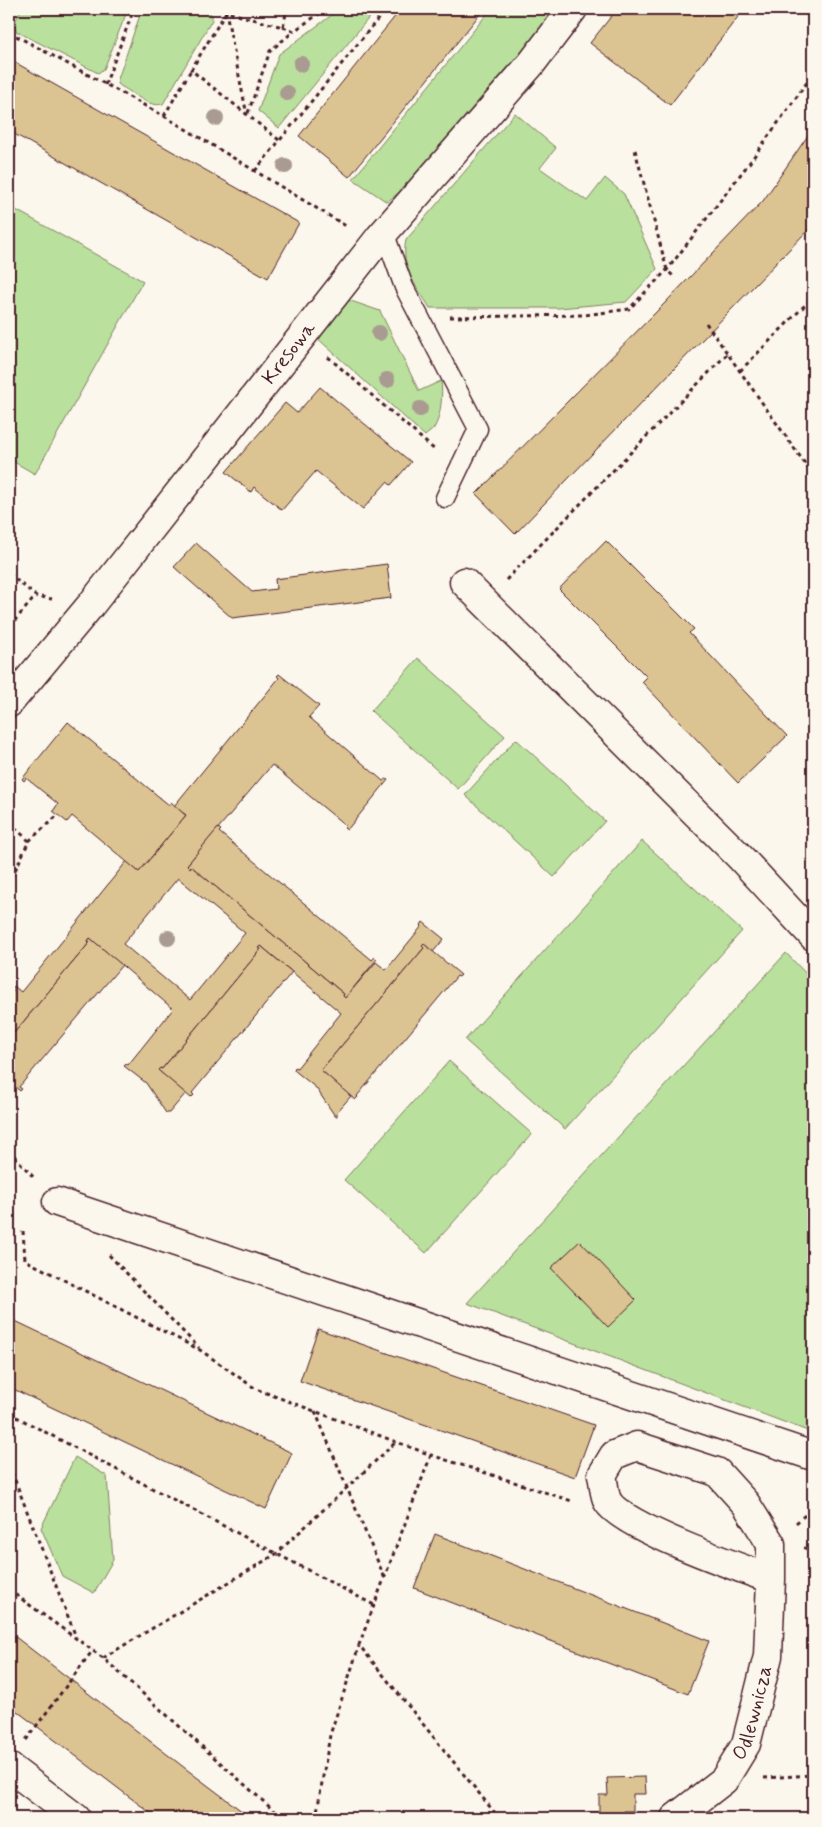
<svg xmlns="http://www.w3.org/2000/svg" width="822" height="1827" font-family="Mynerve,sans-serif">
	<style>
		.green { fill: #b9e09c; stroke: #828064 }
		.building { fill: #dcc392; stroke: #4a1f2b; fill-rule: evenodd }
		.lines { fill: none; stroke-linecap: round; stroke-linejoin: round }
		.lane-casing { stroke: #4a1f2b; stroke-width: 21 }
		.street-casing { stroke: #4a1f2b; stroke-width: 31 }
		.path { stroke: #4a1f2b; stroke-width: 3; stroke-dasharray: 4 4; stroke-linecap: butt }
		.lane { stroke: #fbf7ec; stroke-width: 18 }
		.street { stroke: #fbf7ec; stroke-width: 28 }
		.tree { fill: #a99b91 }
		.labels { text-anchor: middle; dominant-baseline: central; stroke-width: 4.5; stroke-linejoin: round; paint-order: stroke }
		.street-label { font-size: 20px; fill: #4a1f2b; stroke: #fbf7ec }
	</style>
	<rect width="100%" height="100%" fill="#fbf7ec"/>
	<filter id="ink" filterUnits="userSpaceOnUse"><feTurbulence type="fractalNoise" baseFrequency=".02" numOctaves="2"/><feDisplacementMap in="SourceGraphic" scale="10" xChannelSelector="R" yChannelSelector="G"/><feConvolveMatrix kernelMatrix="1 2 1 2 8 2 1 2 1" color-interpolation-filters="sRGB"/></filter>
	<g filter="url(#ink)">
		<g class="green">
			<path d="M21 9H61L67 11 68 9H128L104 69 98 73 16 31 15 22Z"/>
			<path d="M142 9C158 9 201 4 212 15V20L163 104C149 108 134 93 122 87L118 84V79Z"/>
			<path d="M340 9H376L279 128 258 111 279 54Z"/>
			<path d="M491 9H558L426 171 387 202 353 179Z"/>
			<path d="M515 113 556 148 540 168 587 201 605 178 624 194 657 269 626 302 559 308H430C416 285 400 268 406 240Z"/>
			<path d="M9 206 143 281 35 474 9 459Z"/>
			<path d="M345 299 380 311 419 391 441 381C443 392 441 418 434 428 432 431 428 433 425 436L315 336Z"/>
			<path d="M418 658 505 736 458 789 371 711Z"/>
			<path d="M516 739 605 821 554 877 465 795Z"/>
			<path d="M642 841 742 931 565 1129 465 1040Z"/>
			<path d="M786 953 813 981V1433L467 1303Z"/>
			<path d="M449 1061 532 1134 426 1253 344 1180Z"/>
			<path d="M75 1457 107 1476 113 1560 94 1593 62 1576 41 1528Z"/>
		</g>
		<g class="building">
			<path d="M401 9H484L349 177 299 136Z"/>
			<path d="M617 9H744L670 105 590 43Z"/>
			<path d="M9 59 299 223 268 278 9 131Z"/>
			<path d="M813 128V222L807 231 515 534 476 494 664 304 763 201Z"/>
			<path d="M320 387 411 462 391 485 387 482 363 509 316 471 282 510 254 487 251 492 226 472 285 403 297 413Z"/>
			<path d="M606 541 694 629 689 633 787 736 738 783 642 682 647 677 559 589Z"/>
			<path d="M196 543 252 592 276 589 275 579 387 564 391 598 232 618 174 567Z"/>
			<path d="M279 674 319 706 309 717 383 781 386 779 388 780 347 830 344 828 346 826 272 765 187 865 190 868 191 866 344 994 343 996 345 998 376 962 386 970 422 926 421 925 423 922 444 939 433 952 424 944 422 946 424 948 321 1070 351 1096 337 1112V1116H335L316 1088 294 1070 295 1067 297 1068 341 1013 261 946 259 948 261 949 162 1069 160 1068 158 1070 186 1093 169 1113H166L146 1083 124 1066 126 1064 128 1065 173 1009 90 938 88 941 90 942 9 1039V997L13 991 12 989 14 986 21 992 127 861 139 872 186 815 174 806 279 678 277 676ZM178 878 245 933 190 1000 123 944Z"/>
			<path d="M68 722 169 805 171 802 184 814 186 815 139 872 72 816 67 822 53 811 58 804 26 778 24 781 22 779Z"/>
			<path d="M218 828 221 830 219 832 372 960 375 957 377 959 345 998 343 996 344 994 191 866 190 868 187 865Z"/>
			<path d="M90 938 122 965 19 1087 22 1089 20 1091 9 1082V1039L90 942 88 941Z"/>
			<path d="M424 944 461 975 459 977 457 976 357 1096 358 1097 355 1100 321 1070 424 948 422 946Z"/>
			<path d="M261 946 292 972 192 1093 194 1095 191 1098 158 1070 160 1068 162 1069 261 949 259 948Z"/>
			<path d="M580 1241 636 1300 608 1327 551 1268Z"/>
			<path d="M9 1318 292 1453 266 1509 9 1387Z"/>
			<path d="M318 1329 594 1425 575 1477 300 1381Z"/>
			<path d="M435 1534 709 1641 688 1694 414 1588Z"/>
			<path d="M9 1632 190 1772 251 1818H157L9 1705Z"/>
			<path d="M645 1777 646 1794H633V1811H624V1818H588V1812H599V1795H608L607 1778Z"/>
		</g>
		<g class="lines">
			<defs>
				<path id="lane" d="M384 232 404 287 478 429 445 498"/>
				<g id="street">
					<path d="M464 582 739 856 813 936"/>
					<path id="s1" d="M9 703 90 606 380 237 531 64 573 9"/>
					<path d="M57 1202 813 1456"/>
					<path d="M9 1767 76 1818"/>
					<path id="s2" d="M675 1818 724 1780 746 1744 768 1656 771 1579V1544L746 1504 717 1472 637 1446 614 1455 602 1475C604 1483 604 1495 608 1502 623 1527 740 1568 771 1579"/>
				</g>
			</defs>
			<use href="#lane" class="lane-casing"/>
			<use href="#street" class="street-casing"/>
			<g class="path">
				<path d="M217 9 226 12 247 115"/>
				<path d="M9 17 12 9"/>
				<path d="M283 27 294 31 326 9"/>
				<path d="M9 32 164 116 346 226"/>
				<path d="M105 85 134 9"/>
				<path d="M248 113 270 51 294 31"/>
				<path d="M164 116 191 70"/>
				<path d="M279 140 191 70 226 12 283 27 287 9"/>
				<path d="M635 150 667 270 674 277"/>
				<path d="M255 171 386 9"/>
				<path d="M450 317 585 315 629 309 667 270 750 162 813 74"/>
				<path d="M706 323 813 475"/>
				<path d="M328 357 436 451"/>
				<path d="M740 371 813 297"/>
				<path d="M9 574 36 596 52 599"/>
				<path d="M506 580 728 353"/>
				<path d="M9 627 36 596"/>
				<path d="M9 822 29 841 9 883"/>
				<path d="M29 841 58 815"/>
				<path d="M9 1150 35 1179"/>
				<path d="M23 1231 25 1260 200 1350 256 1389 431 1455 572 1501"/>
				<path d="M109 1255 199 1348"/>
				<path d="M315 1411 385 1579"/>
				<path d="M9 1413 374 1605"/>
				<path d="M431 1455 359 1645 499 1818"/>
				<path d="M9 1465 76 1637"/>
				<path d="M796 1523 813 1508"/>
				<path d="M804 1548 813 1549"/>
				<path d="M9 1590 103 1658 282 1818"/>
				<path d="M103 1658 276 1554 397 1441"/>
				<path d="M26 1740 93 1650"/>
				<path d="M764 1778 813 1775"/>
				<path d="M316 1818 330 1735 359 1646"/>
			</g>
			<use href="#lane" class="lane"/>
			<use href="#street" class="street"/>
		</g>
		<g class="tree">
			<circle cx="301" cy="64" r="8"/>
			<circle cx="287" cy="93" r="8"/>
			<circle cx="216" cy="118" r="8"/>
			<circle cx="285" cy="166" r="8"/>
			<circle cx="379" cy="333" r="8"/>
			<circle cx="387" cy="380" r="8"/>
			<circle cx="420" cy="409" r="8"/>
			<circle cx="168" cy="938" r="8"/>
		</g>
	</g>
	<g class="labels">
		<g class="street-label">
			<text stroke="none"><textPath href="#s1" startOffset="448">Kresowa</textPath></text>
			<text stroke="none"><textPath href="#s2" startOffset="136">Odlewnicza</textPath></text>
		</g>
	</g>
	<rect width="822" height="1827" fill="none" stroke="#fbf7ec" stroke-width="30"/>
	<rect x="15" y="15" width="792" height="1797" fill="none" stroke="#4a1f2b" stroke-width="2" filter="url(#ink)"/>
</svg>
